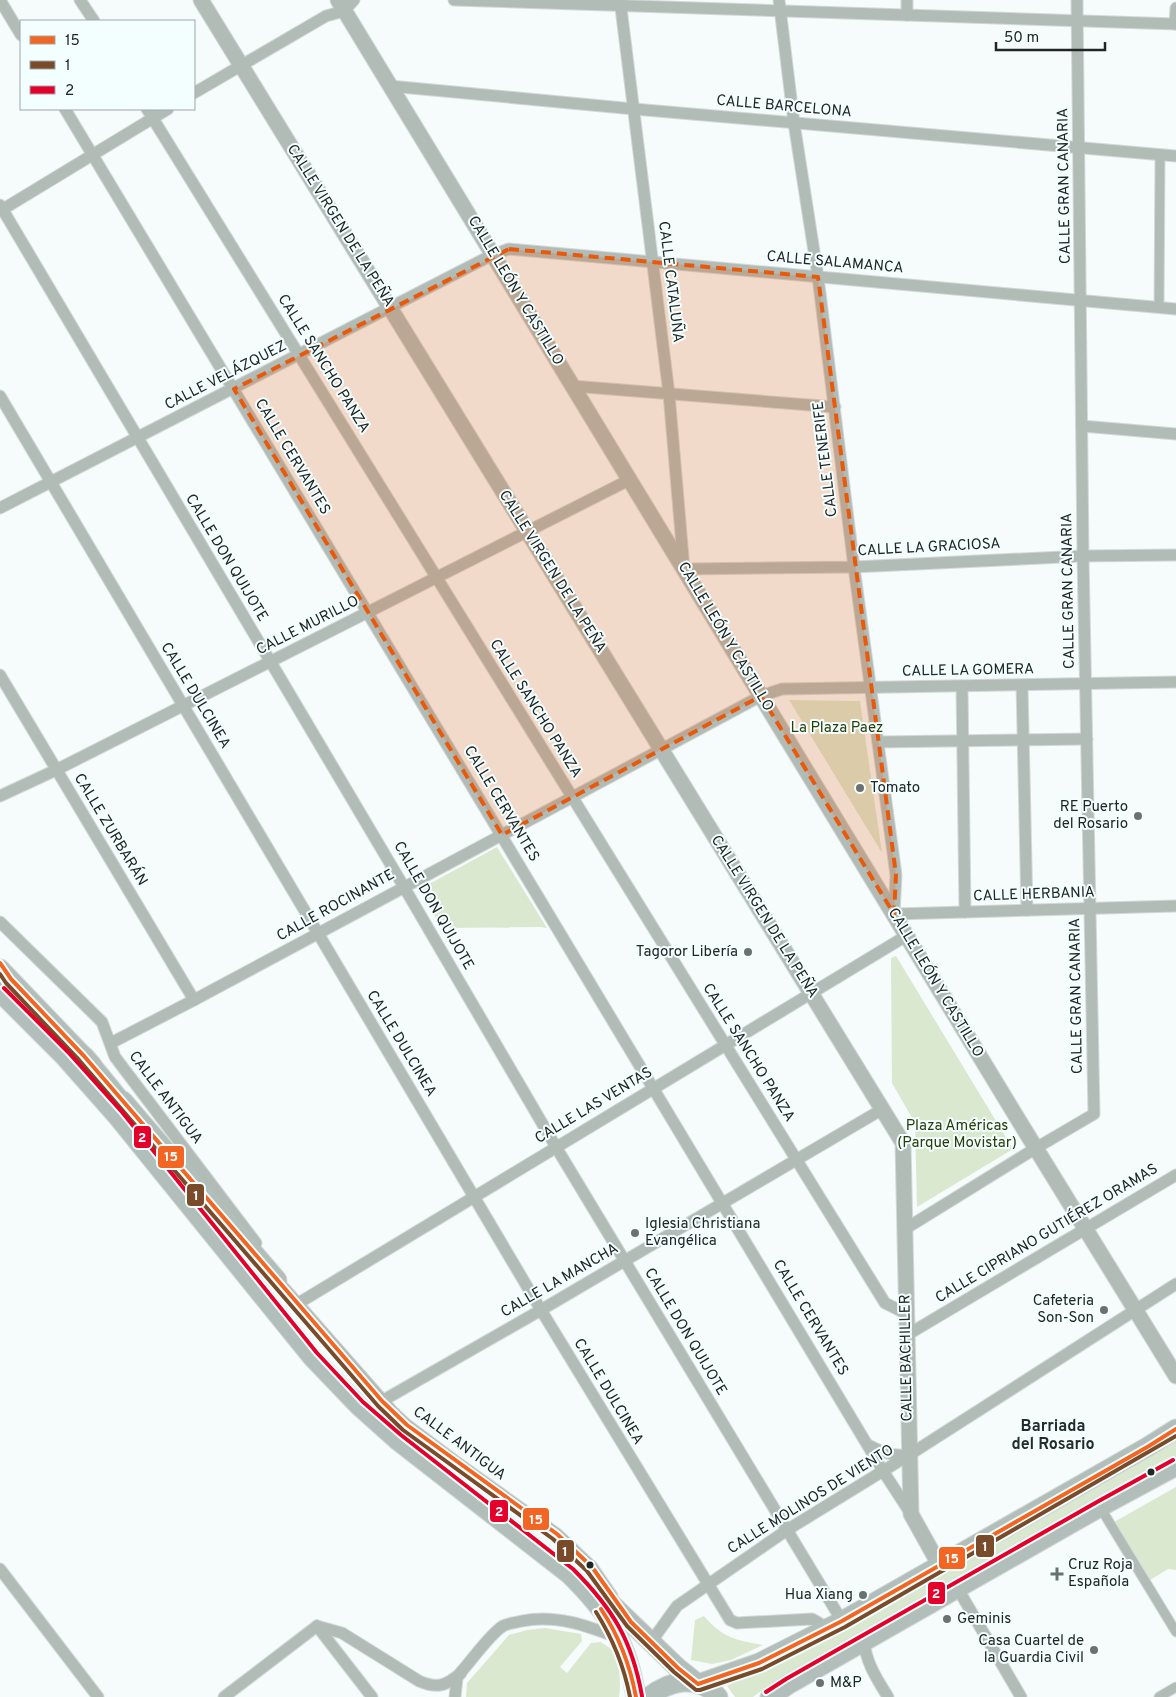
<svg xmlns="http://www.w3.org/2000/svg" width="1176" height="1697" font-family="Overpass,sans-serif">
	<style>
		.green { fill: #dae8d0 }
		.lines { fill: none; stroke-linecap: round; stroke-linejoin: round }
		.pedestrian-casing { stroke: #d5d8d8; stroke-width: 11 }
		.minor-casing { stroke: #d5d8d8; stroke-width: 13 }
		.tertiary-casing { stroke: #d5d8d8; stroke-width: 17 }
		.primary-casing { stroke: #d5d8d8; stroke-width: 21 }
		.pedestrian { stroke: #b1bcb7; stroke-width: 9 }
		.minor { stroke: #b1bcb7; stroke-width: 11 }
		.tertiary { stroke: #b1bcb7; stroke-width: 15 }
		.primary { stroke: #b2beba; stroke-width: 19 }
		.bus-1-casing { stroke: #f3fefe; stroke-width: 8 }
		.bus-2-casing { stroke: #f3fefe; stroke-width: 8 }
		.bus-3-casing { stroke: #f3fefe; stroke-width: 8 }
		.bus-1 { stroke: #f26522; stroke-width: 4 }
		.bus-2 { stroke: #7a4b2a; stroke-width: 4 }
		.bus-3 { stroke: #e4002b; stroke-width: 4 }
		.marked { fill: #e8590c; fill-opacity: 0.2; stroke: #e8590c; stroke-width: 4; stroke-dasharray: 10 6; stroke-linejoin: round }
		.poi-dot { fill: #6c7070; stroke: #f3fefe; stroke-width: 2 }
		.bus-dot { fill: #212525; stroke: #f3fefe; stroke-width: 2 }
		.labels { text-anchor: middle; dominant-baseline: central; stroke-width: 4; stroke-linejoin: round; paint-order: stroke }
		.street-label { font-size: 15px; fill: #212525; stroke: #f3fefe }
		.park-label { font-size: 15px; fill: #283d0a; stroke: #f3fefe }
		.poi-label { font-size: 15px; fill: #212525; stroke: #f3fefe; text-anchor: start }
		.neighbourhood-label { font-size: 16px; font-weight: bold; fill: #242c2c; stroke: #f3fefe }
		.line-badge { stroke: #f3fefe; stroke-width: 2 }
		.badge-label { font-size: 14px; text-anchor: middle; font-weight: bold; fill: #fff }
	</style>
	<rect width="100%" height="100%" fill="#f6fbfb"/>
	<g class="green">
		<path d="M789 700 860 701 882 853Z"/>
		<path d="M497 847 547 928 541 927 446 928 444 933 420 889Z"/>
		<path d="M896 956 1013 1149 917 1207 915 1123 892 1083 891 958Z"/>
		<path d="M1176 1440V1458L769 1685 753 1697H735L727 1686 760 1670Z"/>
		<path d="M1176 1487V1570L1168 1569 1150 1580 1114 1522Z"/>
		<path d="M704 1616C723 1638 735 1640 763 1645L731 1660 712 1664 691 1660 695 1620Z"/>
		<path d="M545 1628 581 1634 582 1641 560 1667 567 1673 591 1643 601 1642C605 1645 611 1648 614 1652 620 1661 621 1686 619 1697H466L467 1683 509 1635 527 1630Z"/>
	</g>
	<g class="lines">
		<defs>
			<g id="pedestrian">
				<path d="M1159 308 1160 155"/>
				<path d="M1100 1507 1176 1632"/>
				<path d="M1159 1697 1176 1687"/>
			</g>
			<g id="minor">
				<path d="M0 0 21 35"/>
				<path d="M80 0 94 21"/>
				<path d="M454 0 1176 24"/>
				<path d="M620 0 669 394 684 569 854 567 1083 556 1176 555"/>
				<path d="M779 0 794 123 818 277 854 567 896 875 894 914 1176 906"/>
				<path d="M907 15V0"/>
				<path d="M1175 24 1176 8"/>
				<path d="M390 86 634 109 1176 156"/>
				<path d="M194 93 326 16 344 11 354 0"/>
				<path d="M65 109 883 1471 911 1514"/>
				<path d="M147 109 885 1303 907 1314"/>
				<path d="M0 205 404 887 556 1147 842 1621"/>
				<path d="M0 211 168 109"/>
				<path d="M572 386 835 407"/>
				<path d="M0 396 541 1310 730 1620 737 1623 812 1619 819 1623 824 1630"/>
				<path d="M1082 426 1176 434"/>
				<path d="M0 508 492 255 509 249 1176 309"/>
				<path d="M0 675 194 1000"/>
				<path d="M1022 685 1027 910"/>
				<path d="M962 686 965 912"/>
				<path d="M878 742 1087 739"/>
				<path d="M0 796 56 770 629 480"/>
				<path d="M0 922 102 1022 115 1057 256 1243"/>
				<path d="M111 1043 194 1000 761 696 782 689 1176 682"/>
				<path d="M905 1229 1036 1148 1094 1114 1083 556 1077 0"/>
				<path d="M277 1280 393 1412 407 1425 455 1461 557 1534 592 1567 612 1596"/>
				<path d="M297 1304 906 936"/>
				<path d="M907 1335 1176 1175"/>
				<path d="M382 1401 541 1310 881 1110"/>
				<path d="M868 1445C882 1452 891 1456 907 1455"/>
				<path d="M0 1569 98 1697"/>
				<path d="M958 1589 1021 1697"/>
				<path d="M317 1626 342 1633 419 1681C437 1689 446 1686 461 1673"/>
				<path d="M317 1626 372 1697"/>
				<path d="M864 1641C866 1663 877 1679 888 1697"/>
				<path d="M651 1642 677 1606 787 1530 909 1455 1176 1284"/>
				<path d="M224 1697 317 1626"/>
				<path d="M455 1697 457 1678 461 1672C472 1660 490 1634 503 1626 508 1623 515 1623 522 1621 556 1614 588 1626 619 1638"/>
			</g>
			<g id="tertiary">
				<path d="M201 0 903 1143 911 1514 940 1566"/>
				<path d="M338 0 1024 1129 1176 1376"/>
			</g>
			<g id="primary">
				<path d="M0 969 92 1065"/>
				<path d="M0 992 64 1056 117 1116 312 1357 359 1406 397 1440 569 1574C608 1612 628 1643 636 1697"/>
				<path d="M84 1056 129 1111"/>
				<path d="M123 1101 277 1280"/>
				<path d="M598 1591 678 1668 698 1684"/>
				<path d="M698 1684 759 1663 842 1621 1149 1446 1176 1429"/>
				<path d="M649 1697C670 1680 698 1674 718 1697"/>
				<path d="M770 1697 789 1684 1100 1507 1176 1466"/>
			</g>
		</defs>
		<use href="#pedestrian" class="pedestrian-casing"/>
		<use href="#minor" class="minor-casing"/>
		<use href="#tertiary" class="tertiary-casing"/>
		<use href="#primary" class="primary-casing"/>
		<use href="#pedestrian" class="pedestrian"/>
		<use href="#minor" class="minor"/>
		<use href="#tertiary" class="tertiary"/>
		<use href="#primary" class="primary"/>
		<defs>
			<g id="bus-1">
				<path d="M0 963 11 979 84 1056 382 1401 407 1425 557 1534 592 1567 631 1622 678 1668 698 1684 759 1663 842 1621 1149 1446 1176 1429"/>
				<path d="M601 1609C619 1636 630 1665 636 1697"/>
			</g>
			<g id="bus-2">
				<path d="M0 974 6 983 79 1060 378 1406 403 1430 553 1539 587 1571 627 1626 674 1672 696 1690H700L762 1669 845 1627 1176 1436"/>
				<path d="M596 1612C613 1639 624 1666 630 1697"/>
			</g>
			<g id="bus-3">
				<path d="M4 988 68 1052 122 1112 317 1353 363 1402 401 1435 573 1569C613 1609 632 1640 642 1696"/>
				<path d="M766 1692 786 1679 1097 1502 1173 1460"/>
			</g>
		</defs>
		<use href="#bus-1" class="bus-1-casing"/>
		<use href="#bus-2" class="bus-2-casing"/>
		<use href="#bus-3" class="bus-3-casing"/>
		<use href="#bus-1" class="bus-1"/>
		<use href="#bus-2" class="bus-2"/>
		<use href="#bus-3" class="bus-3"/>
	</g>
	<path class="marked" d="M509 249 818 277 896 875 894 914 761 696 502 835 234 389Z"/>
	<g class="poi-dot">
		<circle cx="860" cy="788" r="5"/>
		<circle cx="1138" cy="816" r="5"/>
		<circle cx="748" cy="952" r="5"/>
		<circle cx="635" cy="1233" r="5"/>
		<circle cx="1104" cy="1310" r="5"/>
		<path d="M1054.5 1566.5h5v5h5v5h-5v5h-5v-5h-5v-5h5z"/>
		<circle cx="863" cy="1595" r="5"/>
		<circle cx="947" cy="1619" r="5"/>
		<circle cx="1094" cy="1650" r="5"/>
		<circle cx="820" cy="1683" r="5"/>
	</g>
	<g class="bus-dot">
		<circle cx="1151" cy="1472" r="4.5"/>
		<circle cx="590" cy="1565" r="4.5"/>
	</g>
	<g class="labels">
		<g class="street-label">
			<text transform="translate(784 107) rotate(5)">CALLE BARCELONA</text>
			<text transform="translate(1065 186) rotate(-91)">CALLE GRAN CANARIA</text>
			<text transform="translate(340 226) rotate(58)">CALLE VIRGEN DE LA PEÑA</text>
			<text transform="translate(835 263) rotate(5)">CALLE SALAMANCA</text>
			<text transform="translate(670 282) rotate(83)">CALLE CATALUÑA</text>
			<text transform="translate(515 291) rotate(59)">CALLE LEÓN Y CASTILLO</text>
			<text transform="translate(323 364) rotate(58)">CALLE SANCHO PANZA</text>
			<text transform="translate(226 376) rotate(-27)">CALLE VELÁZQUEZ</text>
			<text transform="translate(292 457) rotate(59)">CALLE CERVANTES</text>
			<text transform="translate(826 459) rotate(-97)">CALLE TENERIFE</text>
			<text transform="translate(929 548) rotate(-3)">CALLE LA GRACIOSA</text>
			<text transform="translate(226 558) rotate(59)">CALLE DON QUIJOTE</text>
			<text transform="translate(552 572) rotate(58)">CALLE VIRGEN DE LA PEÑA</text>
			<text transform="translate(1069 591) rotate(-91)">CALLE GRAN CANARIA</text>
			<text transform="translate(308 626) rotate(-27)">CALLE MURILLO</text>
			<text transform="translate(725 637) rotate(59)">CALLE LEÓN Y CASTILLO</text>
			<text transform="translate(968 671) rotate(-1)">CALLE LA GOMERA</text>
			<text transform="translate(195 696) rotate(59)">CALLE DULCINEA</text>
			<text transform="translate(535 709) rotate(58)">CALLE SANCHO PANZA</text>
			<text transform="translate(501 804) rotate(59)">CALLE CERVANTES</text>
			<text transform="translate(110 830) rotate(59)">CALLE ZURBARÁN</text>
			<text transform="translate(1034 895) rotate(-2)">CALLE HERBANIA</text>
			<text transform="translate(336 906) rotate(-29)">CALLE ROCINANTE</text>
			<text transform="translate(433 906) rotate(60)">CALLE DON QUIJOTE</text>
			<text transform="translate(764 917) rotate(58)">CALLE VIRGEN DE LA PEÑA</text>
			<text transform="translate(935 983) rotate(59)">CALLE LEÓN Y CASTILLO</text>
			<text transform="translate(1077 996) rotate(-91)">CALLE GRAN CANARIA</text>
			<text transform="translate(401 1044) rotate(59)">CALLE DULCINEA</text>
			<text transform="translate(748 1053) rotate(58)">CALLE SANCHO PANZA</text>
			<text transform="translate(165 1098) rotate(53)">CALLE ANTIGUA</text>
			<text transform="translate(594 1106) rotate(-31)">CALLE LAS VENTAS</text>
			<text transform="translate(1047 1234) rotate(-31)">CALLE CIPRIANO GUTIÉREZ ORAMAS</text>
			<text transform="translate(560 1281) rotate(-30)">CALLE LA MANCHA</text>
			<text transform="translate(810 1318) rotate(59)">CALLE CERVANTES</text>
			<text transform="translate(685 1332) rotate(59)">CALLE DON QUIJOTE</text>
			<text transform="translate(907 1358) rotate(-91)">CALLE BACHILLER</text>
			<text transform="translate(608 1392) rotate(59)">CALLE DULCINEA</text>
			<text transform="translate(459 1444) rotate(37)">CALLE ANTIGUA</text>
			<text transform="translate(811 1500) rotate(-32)">CALLE MOLINOS DE VIENTO</text>
		</g>
		<g class="park-label">
			<text x="837" y="728">La Plaza Paez</text>
			<text x="957" y="1126">Plaza Américas<tspan x="957" dy="17">(Parque Movistar)</tspan></text>
		</g>
		<g class="poi-label">
			<text x="870" y="788">Tomato</text>
			<text x="1128" y="807" text-anchor="end">RE Puerto<tspan x="1128" dy="17">del Rosario</tspan></text>
			<text x="738" y="952" text-anchor="end">Tagoror Libería</text>
			<text x="645" y="1224">Iglesia Christiana<tspan x="645" dy="17">Evangélica</tspan></text>
			<text x="1094" y="1301" text-anchor="end">Cafeteria<tspan x="1094" dy="17">Son-Son</tspan></text>
			<text x="1068" y="1565">Cruz Roja<tspan x="1068" dy="17">Española</tspan></text>
			<text x="853" y="1595" text-anchor="end">Hua Xiang</text>
			<text x="957" y="1619">Geminis</text>
			<text x="1084" y="1641" text-anchor="end">Casa Cuartel de<tspan x="1084" dy="17">la Guardia Civil</tspan></text>
			<text x="830" y="1683">M&amp;P</text>
		</g>
		<g class="neighbourhood-label">
			<text x="1053" y="1427">Barriada<tspan x="1053" dy="18">del Rosario</tspan></text>
		</g>
	</g>
	<g class="line-badge">
		<rect x="133" y="1125" width="19" height="24" rx="5" fill="#e4002b"/>
		<rect x="157" y="1145" width="28" height="24" rx="5" fill="#f26522"/>
		<rect x="186" y="1183" width="19" height="24" rx="5" fill="#7a4b2a"/>
		<rect x="489" y="1499" width="20" height="24" rx="5" fill="#e4002b"/>
		<rect x="522" y="1507" width="28" height="24" rx="5" fill="#f26522"/>
		<rect x="975" y="1534" width="20" height="24" rx="5" fill="#7a4b2a"/>
		<rect x="556" y="1539" width="19" height="24" rx="5" fill="#7a4b2a"/>
		<rect x="938" y="1546" width="28" height="24" rx="5" fill="#f26522"/>
		<rect x="927" y="1581" width="19" height="24" rx="5" fill="#e4002b"/>
	</g>
	<g class="badge-label">
		<text x="142" y="1142">2</text>
		<text x="171" y="1161">15</text>
		<text x="196" y="1200">1</text>
		<text x="499" y="1516">2</text>
		<text x="536" y="1524">15</text>
		<text x="985" y="1551">1</text>
		<text x="565" y="1556">1</text>
		<text x="952" y="1563">15</text>
		<text x="936" y="1598">2</text>
	</g>
	<rect x="20" y="20" width="175" height="90" fill="#f3fefe" stroke="#9fa7a7"/>
	<rect x="30" y="36" width="25" height="8" fill="#f26522" stroke="#9fa7a7"/>
	<text x="65" y="45" font-size="15" fill="#212525">15</text>
	<rect x="30" y="61" width="25" height="8" fill="#7a4b2a" stroke="#9fa7a7"/>
	<text x="65" y="70" font-size="15" fill="#212525">1</text>
	<rect x="30" y="86" width="25" height="8" fill="#e4002b" stroke="#9fa7a7"/>
	<text x="65" y="95" font-size="15" fill="#212525">2</text>
	<path d="M996 42v8h109v-8" fill="none" stroke="#212525" stroke-width="2.5"/>
	<text x="1004" y="42" font-size="15" fill="#212525" stroke="#f3fefe" stroke-width="4" paint-order="stroke">50 m</text>
</svg>
